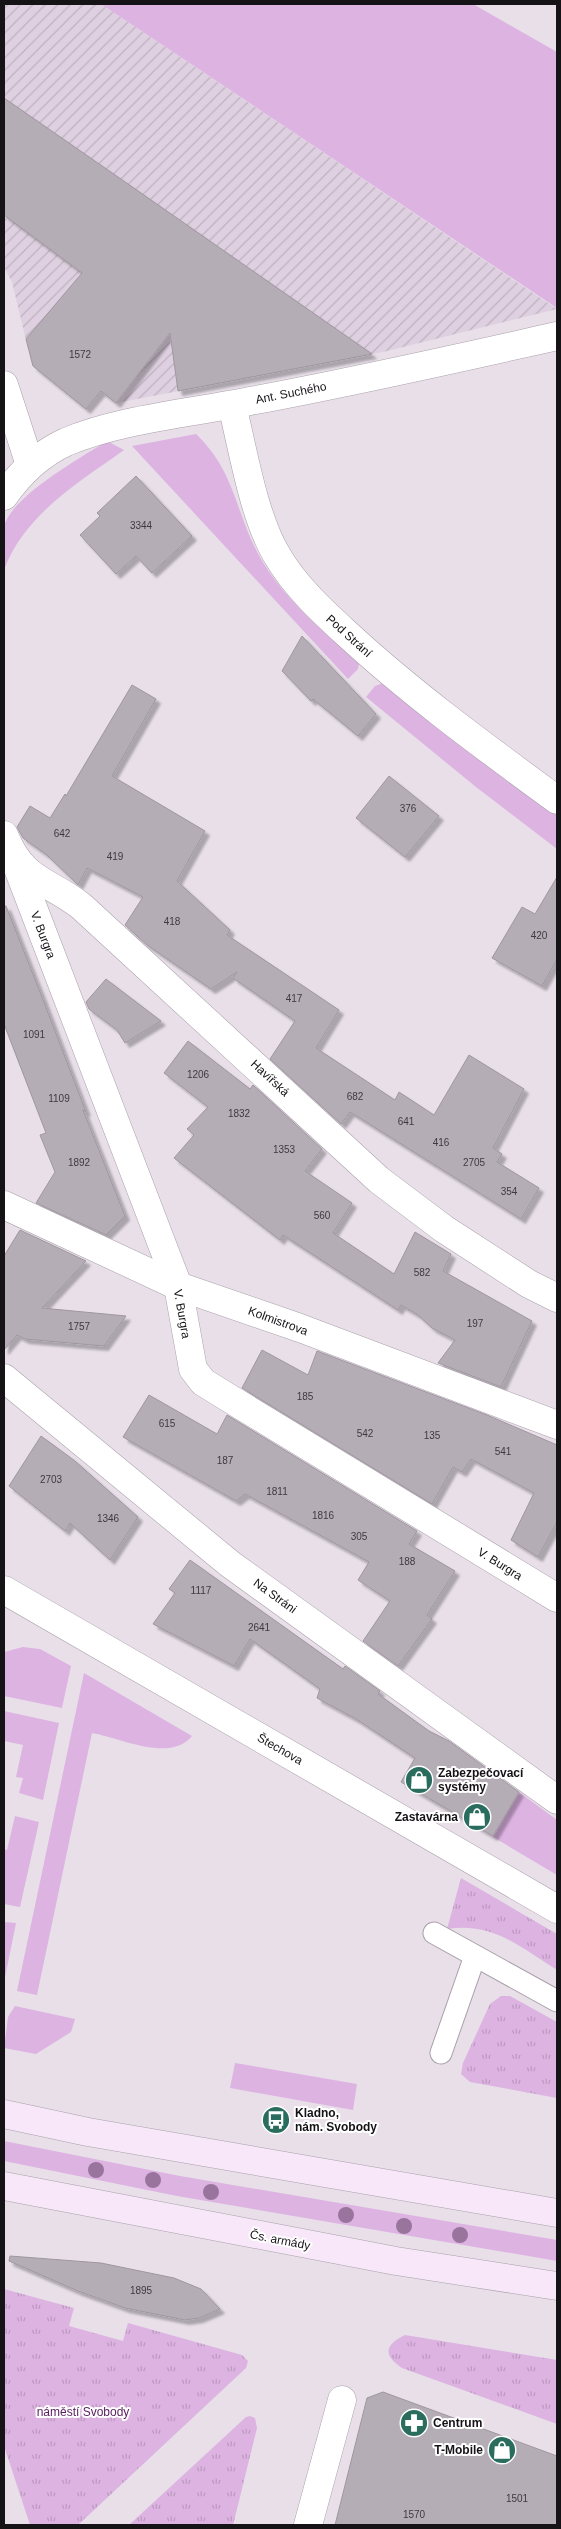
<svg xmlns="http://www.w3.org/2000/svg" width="561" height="2529" font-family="Helvetica,sans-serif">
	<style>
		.industrial { fill: url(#industrial-furrows) }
		.grass { fill: #ddb3e2 }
		.park { fill: url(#park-tufts) }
		.building { fill: #b5adb6; stroke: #9f96a0; filter: url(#shadow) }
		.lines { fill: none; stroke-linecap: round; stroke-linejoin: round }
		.service-casing { stroke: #a9a0aa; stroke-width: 23 }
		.minor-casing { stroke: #a9a0aa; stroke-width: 29 }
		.secondary-casing { stroke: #a9a0aa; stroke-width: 29 }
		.service { stroke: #fff; stroke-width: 21 }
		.minor { stroke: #fff; stroke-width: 28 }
		.secondary { stroke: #f7e7f8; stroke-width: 28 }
		.tree { fill: #99749d }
		.labels { text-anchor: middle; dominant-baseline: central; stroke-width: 4; stroke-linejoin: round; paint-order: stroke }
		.number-label { font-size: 10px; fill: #3e3a3f }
		.street-label { font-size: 12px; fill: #161317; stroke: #fff }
		.poi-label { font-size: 12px; font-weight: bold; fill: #161317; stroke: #fff; text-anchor: start }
		.park-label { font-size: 12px; fill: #581c5f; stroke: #fff }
	</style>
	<defs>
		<pattern id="industrial-furrows" width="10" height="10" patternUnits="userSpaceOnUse" patternTransform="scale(1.25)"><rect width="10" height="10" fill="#ded0e0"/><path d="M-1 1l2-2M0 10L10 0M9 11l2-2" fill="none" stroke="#beb2bf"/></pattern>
		<pattern id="park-tufts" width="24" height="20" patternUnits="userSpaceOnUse" patternTransform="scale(1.25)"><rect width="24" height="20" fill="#ddb3e2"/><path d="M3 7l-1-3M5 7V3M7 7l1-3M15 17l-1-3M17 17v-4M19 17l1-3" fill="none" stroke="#bd99c1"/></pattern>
		<filter id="shadow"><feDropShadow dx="4.5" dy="4.5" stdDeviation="1" flood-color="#0004"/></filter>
	</defs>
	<rect width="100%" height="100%" fill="#e8dfe9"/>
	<path class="industrial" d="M4 4H101L557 309 383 352 116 403 101 391 86 409 32 365 12 282 4 267Z"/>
	<g class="grass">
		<path d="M101 4H473L557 52V308Z"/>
		<path d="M196 434C238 474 235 518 264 564 288 603 326 633 359 664L358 669 348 679 132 446Z"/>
		<path d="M107 441 124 450C79 482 24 515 4 570 4 556 1 540 4 527 10 497 82 457 107 441Z"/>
		<path d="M383 683 481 760 557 815V849L476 787 366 697 375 686Z"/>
		<path d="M23 1647 40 1649 71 1666 62 1708 4 1696V1652Z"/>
		<path d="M84 1673 192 1736C170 1763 121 1738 92 1733L37 1995 17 1991Z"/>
		<path d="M4 1711 59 1723 43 1800 19 1793 23 1778 16 1777 23 1745 4 1741Z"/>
		<path d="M519 1792 557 1820V1875L493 1837Z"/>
		<path d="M15 1816 39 1822 20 1907 4 1904V1849L7 1850Z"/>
		<path d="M4 1922 16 1923 4 1982Z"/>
		<path d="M15 2006 75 2019 71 2032 36 2054 4 2048 8 2017Z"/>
		<path d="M235 2063 357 2084 353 2110 230 2088Z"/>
		<path d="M4 2141 180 2176 557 2240V2261L177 2196 4 2161Z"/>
	</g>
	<g class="park">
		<path d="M461 1878 557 1934V1970C520 1947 493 1922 447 1929Z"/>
		<path d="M501 1996H510L557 2022V2098L470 2082 461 2074 463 2063 490 2004Z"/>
		<path d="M4 2289 74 2308 69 2326 123 2341 128 2323 242 2355 248 2361 246 2368 78 2525H30L4 2446Z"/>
		<path d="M405 2335 557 2360V2424L402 2368C383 2355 384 2345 405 2335Z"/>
		<path d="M250 2416 255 2418 257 2428 233 2525H129L246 2417Z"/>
	</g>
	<g class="building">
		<path d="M4 98 128 184 372 354 178 391 170 333 116 403 101 391 86 409 33 366 26 339 82 273 4 215Z"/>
		<path d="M136 476 192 536 152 573 136 556 116 574 80 535 100 516 97 513Z"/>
		<path d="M302 636 376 714 358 736 313 699 311 701 282 671Z"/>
		<path d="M132 685 156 699 112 776 205 831 177 881 230 930 227 935 339 1010 316 1048 395 1100 399 1092 434 1115 469 1055 524 1089 493 1148 502 1154 497 1162 539 1188 521 1219 350 1112 341 1124 270 1059 295 1021 233 978 237 972 211 989 147 945 125 925 143 897 87 868 78 885 47 855 23 838 17 827 30 806 50 818 65 794 66 796Z"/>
		<path d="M389 776 439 816 405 857 356 818Z"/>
		<path d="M557 877V959L542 986 492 958 522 907 535 914Z"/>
		<path d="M4 906H6L42 997 86 1112 83 1110 125 1216 106 1235 36 1203 55 1172 40 1135 46 1133 4 1024Z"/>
		<path d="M106 979 161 1021 125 1043 117 1030 89 1009 86 1002Z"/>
		<path d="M188 1041 250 1089 253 1085 322 1149 305 1171 352 1203 333 1233 394 1274 415 1232 451 1254 443 1271 532 1321 501 1387 438 1363 455 1340 432 1328 418 1315 401 1305 398 1310 283 1235 280 1240 174 1158 194 1135 187 1129 208 1107 164 1073Z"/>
		<path d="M20 1230 86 1261 42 1308 126 1316 104 1346 25 1339 17 1335 4 1350V1256Z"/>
		<path d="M262 1350 308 1375 317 1351 487 1415 557 1445V1522L538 1557 511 1540 534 1493 471 1459 462 1472 453 1467 432 1504 242 1388Z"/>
		<path d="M149 1395 217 1434 227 1415 417 1531 409 1544 455 1571 427 1615 432 1619 398 1666 363 1641 390 1601 358 1580 369 1562 245 1494 236 1501 123 1437Z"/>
		<path d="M41 1436 75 1461 138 1517 110 1560 70 1523 65 1531 9 1486Z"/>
		<path d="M190 1560 343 1669 345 1666 380 1691 378 1694 429 1731 449 1741 519 1792 493 1836 401 1782 415 1758 356 1719 317 1698 320 1689 250 1639 234 1666 153 1624 175 1593 169 1589Z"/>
		<path d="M10 2256 101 2263 174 2278 201 2289 220 2309 199 2318 185 2320 125 2308 78 2291 9 2261Z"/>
		<path d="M383 2392 557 2456V2525H335L367 2398Z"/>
	</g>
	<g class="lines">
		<defs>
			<g id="service">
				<path d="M434 1933 557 2001"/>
				<path d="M441 2053 475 1956"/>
			</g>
			<g id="minor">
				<path d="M4 385 30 465"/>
				<path d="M232 405C243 450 254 519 278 557 295 586 322 611 346 633 412 694 485 747 557 800"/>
				<path d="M4 496C20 473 40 454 66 442 120 419 192 413 250 401 353 382 455 359 557 336"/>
				<path d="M4 835C23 882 46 879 81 906L379 1180 444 1229 529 1284 557 1298"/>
				<path d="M14 858 178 1286 193 1369 203 1382 224 1395 557 1598"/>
				<path d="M4 1205 178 1286 300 1328 557 1425"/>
				<path d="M4 1378 230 1564 557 1800"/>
				<path d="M4 1590 557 1909"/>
				<path d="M308 2525 342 2400"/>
			</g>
			<g id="secondary">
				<path d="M4 2114 88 2132 557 2213"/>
				<path d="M4 2186 396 2261 557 2286"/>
			</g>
		</defs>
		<use href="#service" class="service-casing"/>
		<use href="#minor" class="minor-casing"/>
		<use href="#secondary" class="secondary-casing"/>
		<use href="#service" class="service"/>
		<use href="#minor" class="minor"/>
		<use href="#secondary" class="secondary"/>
	</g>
	<g class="tree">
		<circle cx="96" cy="2170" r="8"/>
		<circle cx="153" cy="2180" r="8"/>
		<circle cx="211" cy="2192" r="8"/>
		<circle cx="346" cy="2215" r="8"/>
		<circle cx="404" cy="2226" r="8"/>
		<circle cx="460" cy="2235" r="8"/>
	</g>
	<defs>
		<symbol id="shop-disc" viewBox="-11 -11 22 22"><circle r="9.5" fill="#2a6d5e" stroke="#fff"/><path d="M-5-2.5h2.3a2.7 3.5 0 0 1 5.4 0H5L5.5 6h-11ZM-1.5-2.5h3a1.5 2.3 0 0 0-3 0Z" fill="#fff"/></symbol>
		<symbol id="bus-disc" viewBox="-11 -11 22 22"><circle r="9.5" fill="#2a6d5e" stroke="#fff"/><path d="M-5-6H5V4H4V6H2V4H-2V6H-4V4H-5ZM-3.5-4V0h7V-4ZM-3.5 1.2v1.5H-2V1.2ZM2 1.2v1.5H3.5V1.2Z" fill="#fff"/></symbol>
		<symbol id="pharmacy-disc" viewBox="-11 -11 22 22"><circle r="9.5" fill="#2a6d5e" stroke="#fff"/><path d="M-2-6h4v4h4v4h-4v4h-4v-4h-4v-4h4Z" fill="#fff"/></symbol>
	</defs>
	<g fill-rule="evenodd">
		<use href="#shop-disc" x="403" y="1764" width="32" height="32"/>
		<use href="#shop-disc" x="461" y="1801" width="32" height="32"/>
		<use href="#bus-disc" x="260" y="2104" width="32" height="32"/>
		<use href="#pharmacy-disc" x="398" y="2407" width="32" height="32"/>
		<use href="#shop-disc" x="486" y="2434" width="32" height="32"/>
	</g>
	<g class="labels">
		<g class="number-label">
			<text x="80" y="354">1572</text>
			<text x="141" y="525">3344</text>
			<text x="408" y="808">376</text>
			<text x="62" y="833">642</text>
			<text x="115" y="856">419</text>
			<text x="172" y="921">418</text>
			<text x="539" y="935">420</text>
			<text x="294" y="998">417</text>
			<text x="34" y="1034">1091</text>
			<text x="198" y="1074">1206</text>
			<text x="355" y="1096">682</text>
			<text x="59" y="1098">1109</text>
			<text x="239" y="1113">1832</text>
			<text x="406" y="1121">641</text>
			<text x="441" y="1142">416</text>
			<text x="284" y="1149">1353</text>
			<text x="79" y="1162">1892</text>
			<text x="474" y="1162">2705</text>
			<text x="509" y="1191">354</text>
			<text x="322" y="1215">560</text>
			<text x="422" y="1272">582</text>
			<text x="475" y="1323">197</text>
			<text x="79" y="1326">1757</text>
			<text x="305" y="1396">185</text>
			<text x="167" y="1423">615</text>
			<text x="365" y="1433">542</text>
			<text x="432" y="1435">135</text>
			<text x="503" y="1451">541</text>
			<text x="225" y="1460">187</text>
			<text x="51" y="1479">2703</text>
			<text x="277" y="1491">1811</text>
			<text x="323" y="1515">1816</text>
			<text x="108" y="1518">1346</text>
			<text x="359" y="1536">305</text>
			<text x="407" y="1561">188</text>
			<text x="201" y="1590">1117</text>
			<text x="259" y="1627">2641</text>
			<text x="141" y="2290">1895</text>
			<text x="517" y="2498">1501</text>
			<text x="414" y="2514">1570</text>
		</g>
		<g class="street-label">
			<text transform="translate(291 393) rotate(-11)">Ant. Suchého</text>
			<text transform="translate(349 636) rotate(42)">Pod Strání</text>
			<text transform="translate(43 935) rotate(69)">V. Burgra</text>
			<text transform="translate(270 1078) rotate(43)">Havířská</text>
			<text transform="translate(182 1314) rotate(80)">V. Burgra</text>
			<text transform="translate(278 1321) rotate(20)">Kolmistrova</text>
			<text transform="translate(500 1564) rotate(32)">V. Burgra</text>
			<text transform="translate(275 1596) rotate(36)">Na Stráni</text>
			<text transform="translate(280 1749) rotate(30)">Štechova</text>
			<text transform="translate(280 2240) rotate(11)">Čs. armády</text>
		</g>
		<g class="poi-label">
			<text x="438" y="1773">Zabezpečovací<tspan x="438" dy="14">systémy</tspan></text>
			<text x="458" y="1817" text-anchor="end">Zastavárna</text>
			<text x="295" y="2113">Kladno,<tspan x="295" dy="14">nám. Svobody</tspan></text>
			<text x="433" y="2423">Centrum</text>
			<text x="483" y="2450" text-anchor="end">T-Mobile</text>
		</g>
		<g class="park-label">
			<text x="83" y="2412">náměstí Svobody</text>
		</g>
	</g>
	<rect width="561" height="2529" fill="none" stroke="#161317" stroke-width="10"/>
</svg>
